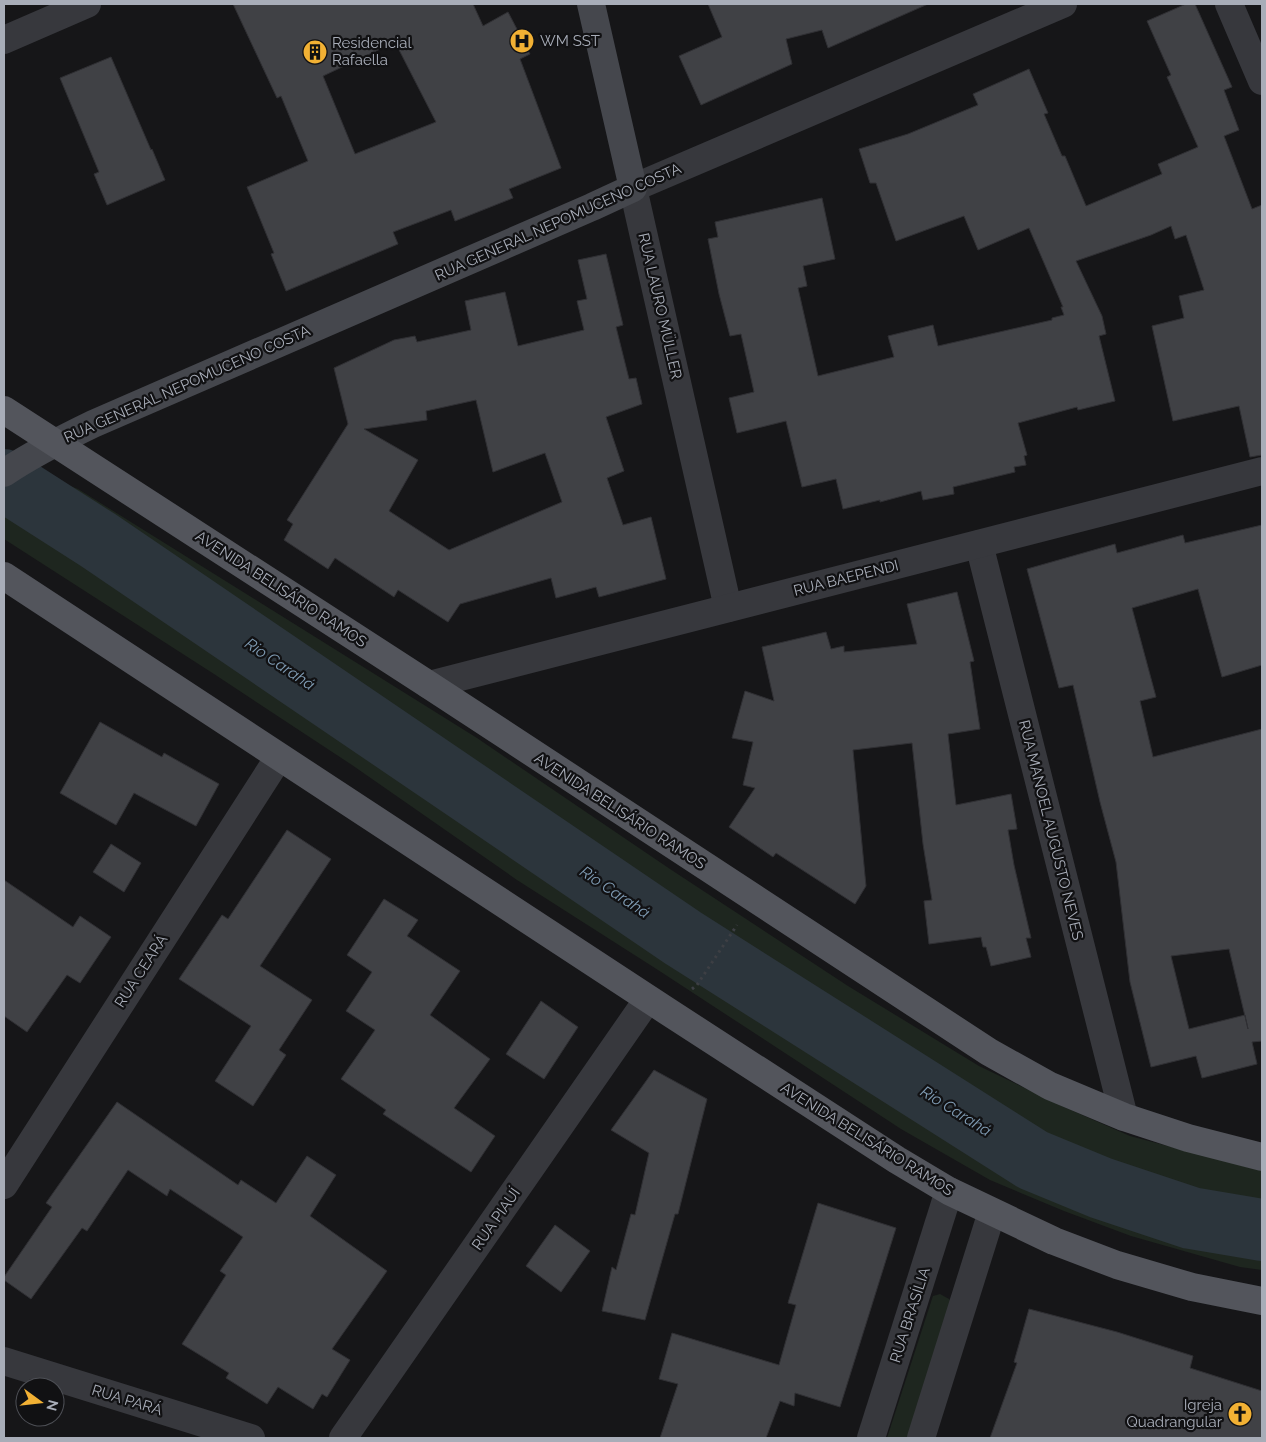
<svg xmlns="http://www.w3.org/2000/svg" width="1266" height="1442" font-family="Raleway,sans-serif">
	<style>
		.green { fill: #1e261f }
		.lines { fill: none; stroke-linecap: round; stroke-linejoin: round }
		.river { stroke: #2c353c; stroke-width: 62 }
		.building { fill: #404145; stroke: #303034; fill-rule: evenodd }
		.path { stroke: #3d3f44; stroke-width: 3; stroke-dasharray: 2.5 4; stroke-linecap: butt }
		.minor { stroke: #37383d; stroke-width: 28 }
		.tertiary { stroke: #37383d; stroke-width: 28 }
		.secondary { stroke: #45474d; stroke-width: 28 }
		.primary { stroke: #53555c; stroke-width: 28 }
		.labels { text-anchor: middle; dominant-baseline: central; stroke-width: 4.5; stroke-linejoin: round; paint-order: stroke }
		.poi-label { font-size: 15px; fill: #a8adb8; stroke: #111113; text-anchor: start }
		.street-label { font-size: 15px; fill: #a8adb8; stroke: #111113 }
		.water-label { font-size: 16px; font-style: italic; fill: #7f9bb3; stroke: #111113 }
	</style>
	<rect width="100%" height="100%" fill="#161618"/>
	<g class="green">
		<path d="M50 481 65 484 78 489 477 738 670 869 848 986 979 1066 1064 1107 1130 1136 1262 1171V1270L1240 1267 1131 1236 1064 1211 990 1180 901 1129 658 970 517 880 352 765 214 674 4 539V508Z"/>
		<path d="M940 1294 949 1299 951 1302 908 1438H887L931 1302 933 1296Z"/>
	</g>
	<g class="lines">
		<path class="river" d="M4 480 98 540 683 938 1033 1160 1101 1188 1191 1218 1262 1230"/>
	</g>
	<g class="building">
		<path d="M233 4H473L483 26 508 12 530 54 520 59 561 168 509 189 513 198 455 221 451 210 393 232 398 244 286 291 271 254 274 253 247 187 308 161 281 96 277 98ZM395 42 436 122 355 154 323 76Z"/>
		<path d="M708 4H928L828 48 822 30 786 39 792 64 701 105 679 56 722 37Z"/>
		<path d="M1186 4H1195L1232 87 1224 90 1239 130 1224 136 1252 209 1262 205V455L1250 457 1239 406 1173 421 1152 326 1184 318 1179 296 1204 290 1186 235 1175 239 1171 226 1151 235 1076 261 1102 316 1106 334 1099 336 1115 401 1078 410 1077 407 1018 423 1027 455 1024 456 1026 465 1014 467 1015 472 953 487 954 494 923 500 921 491 880 502V500L843 509 836 479 802 487 786 421 737 433 729 398 754 392 741 334 730 336 719 294 708 239 718 237 715 222 822 198 835 259 803 266 807 286 798 288 818 376 894 357 888 336 933 325 938 346 1052 320V318L1064 315 1061 307H1063L1029 228 978 250 964 216 896 241 876 183H870L859 149 908 134 978 105 973 94 1029 69 1048 113 1044 114 1062 156H1065L1086 206 1162 174 1158 164 1198 147 1167 77 1171 75 1147 21Z"/>
		<path d="M111 57 151 150 152 149 165 180 107 205 94 174 99 172 60 78Z"/>
		<path d="M606 254 623 325 616 327 629 379 636 378 642 404 606 417 624 471 607 478 623 525 651 517 666 579 599 597 596 587 556 598 551 578 460 604 448 622 398 590 394 597 335 558 328 569 284 540 293 524 287 520 348 424 334 368 394 340 415 336 417 342 471 330 465 301 505 292 518 346 584 330 577 301 587 299 578 260ZM476 400 493 472 545 453 562 502 449 550 389 511 418 460 364 429 427 420 426 411Z"/>
		<path d="M1262 525V665L1222 677 1198 589 1132 608 1156 697 1140 701 1153 757 1262 729V1041L1252 1042 1257 1064 1202 1078 1196 1056 1151 1067 1130 982 1116 862 1100 802 1073 685 1059 688 1027 569 1115 544 1117 553 1183 535 1185 543ZM1229 949 1248 1029 1245 1015 1189 1029 1171 956Z"/>
		<path d="M957 592 974 661 970 662 980 729 948 734 956 805 1011 794 1017 829 1008 830 1014 865 1031 938H1026L1031 957 991 966 986 947H983L981 937 929 944 924 901 932 900 923 844 912 743 853 750 866 886 855 904 776 853 773 857 729 827 755 788 743 785 753 742 732 738 745 691 774 701 762 647 826 632 831 649 844 646V652L917 644 907 604Z"/>
		<path d="M100 722 162 757 164 753 219 784 196 826 134 793 116 825 60 793Z"/>
		<path d="M287 830 331 859 260 966 312 1000 279 1050 286 1055 253 1106 215 1081 251 1026 179 979 222 915 228 919Z"/>
		<path d="M111 844 141 863 124 892 93 872Z"/>
		<path d="M4 880 73 927 80 916 111 937 80 983 67 975 27 1032 4 1016Z"/>
		<path d="M384 899 418 920 407 936 460 971 430 1015 490 1059 454 1108 495 1136 471 1172 383 1114 386 1110 341 1079 375 1030 346 1011 372 972 347 955Z"/>
		<path d="M541 1001 578 1027 544 1079 506 1054Z"/>
		<path d="M654 1070 707 1099 678 1214H675L645 1320 602 1311 612 1267 616 1270 631 1214 635 1215 649 1153 611 1130Z"/>
		<path d="M117 1102 238 1185 241 1180 276 1203 307 1156 336 1175 310 1216 387 1271 332 1349 350 1360 327 1397 322 1394 313 1409 278 1387 267 1404 226 1378 229 1373 182 1344 226 1275 220 1271 243 1237 170 1189 167 1196 128 1170 87 1231 82 1228 31 1299 4 1280V1277L52 1207 46 1203Z"/>
		<path d="M818 1203 896 1228 840 1407 795 1393 794 1406 780 1401 766 1438H660L678 1384 659 1379 672 1333 779 1365 796 1305 788 1303Z"/>
		<path d="M555 1225 590 1251 561 1292 526 1266Z"/>
		<path d="M1029 1309 1117 1332 1193 1356 1190 1368 1262 1391V1438H990L1017 1363 1014 1362Z"/>
	</g>
	<g class="lines">
		<path class="path" d="M692 989 697 985 737 925"/>
		<g class="minor">
			<path d="M1229 4 1262 81"/>
			<path d="M4 40 87 4"/>
			<path d="M633 188 1063 4"/>
			<path d="M979 544 1124 1117"/>
			<path d="M4 1185 279 757"/>
			<path d="M4 1361 251 1438"/>
			<path d="M343 1438 648 999"/>
		</g>
		<g class="tertiary">
			<path d="M633 188 728 608"/>
			<path d="M429 685 1262 471"/>
			<path d="M871 1438 949 1191"/>
			<path d="M921 1438 992 1212"/>
		</g>
		<path class="secondary" d="M4 473C32 454 62 439 93 424L592 207 633 188 591 4"/>
		<g class="primary">
			<path d="M4 410 429 685 989 1052 1050 1086 1124 1117 1188 1138 1262 1157"/>
			<path d="M4 576 667 1011 897 1160 949 1191 1054 1241 1117 1265 1192 1287 1262 1301"/>
		</g>
	</g>
	<defs>
		<symbol id="hospital-disc" viewBox="-11 -11 22 22"><circle r="9.5" fill="#f2b134" stroke="#111113"/><path d="M-5-5h3v3.5h4V-5h3V5h-3V1.5h-4V5h-3Z" fill="#111"/></symbol>
		<symbol id="building-disc" viewBox="-11 -11 22 22"><circle r="9.5" fill="#f2b134" stroke="#111113"/><path d="M-4-6H4V6H1V3H-1V6H-4ZM-2.5-4.3h1.7v1.8h-1.7ZM.8-4.3h1.7v1.8H.8ZM-2.5-1h1.7V.8h-1.7ZM.8-1h1.7V.8H.8Z" fill="#111"/></symbol>
		<symbol id="church-disc" viewBox="-11 -11 22 22"><circle r="9.5" fill="#f2b134" stroke="#111113"/><path d="M-1.2-6h2.4v3.5h3.3v2.4h-3.3V6h-2.4V-.1h-3.3v-2.4h3.3Z" fill="#111"/></symbol>
	</defs>
	<g fill-rule="evenodd">
		<use href="#hospital-disc" x="508" y="27" width="28" height="28"/>
		<use href="#building-disc" x="301" y="38" width="28" height="28"/>
		<use href="#church-disc" x="1226" y="1400" width="28" height="28"/>
	</g>
	<g class="labels">
		<g class="poi-label">
			<text x="540" y="41">WM SST</text>
			<text x="332" y="43">Residencial<tspan x="332" dy="17">Rafaella</tspan></text>
			<text x="1222" y="1405" text-anchor="end">Igreja<tspan x="1222" dy="17">Quadrangular</tspan></text>
		</g>
		<g class="street-label">
			<text transform="translate(558 222) rotate(-24)">RUA GENERAL NEPOMUCENO COSTA</text>
			<text transform="translate(660 306) rotate(77)">RUA LAURO MÜLLER</text>
			<text transform="translate(187 384) rotate(-24)">RUA GENERAL NEPOMUCENO COSTA</text>
			<text transform="translate(846 578) rotate(-14)">RUA BAEPENDI</text>
			<text transform="translate(281 589) rotate(33)">AVENIDA BELISÁRIO RAMOS</text>
			<text transform="translate(620 811) rotate(33)">AVENIDA BELISÁRIO RAMOS</text>
			<text transform="translate(1051 830) rotate(76)">RUA MANOEL AUGUSTO NEVES</text>
			<text transform="translate(141 971) rotate(-57)">RUA CEARÁ</text>
			<text transform="translate(867 1139) rotate(32)">AVENIDA BELISÁRIO RAMOS</text>
			<text transform="translate(496 1219) rotate(-55)">RUA PIAUÍ</text>
			<text transform="translate(910 1315) rotate(-72)">RUA BRASÍLIA</text>
			<text transform="translate(127 1400) rotate(17)">RUA PARÁ</text>
		</g>
		<g class="water-label">
			<text transform="translate(280 664) rotate(34)">Rio Carahá</text>
			<text transform="translate(615 892) rotate(34)">Rio Carahá</text>
			<text transform="translate(956 1111) rotate(32)">Rio Carahá</text>
		</g>
	</g>
	<rect width="1266" height="1442" fill="none" stroke="#a8adb8" stroke-width="10"/>
	<g transform="translate(40 1402) rotate(105)"><circle r="24" fill="#111113" stroke="#4d4f55"/>
	<path d="M0-4L9 19L0 12L-9 19Z" fill="#f2b134"/>
	<text y="-8" font-size="14" font-weight="bold" text-anchor="middle" fill="#a8adb8">N</text>
	</g>
</svg>
